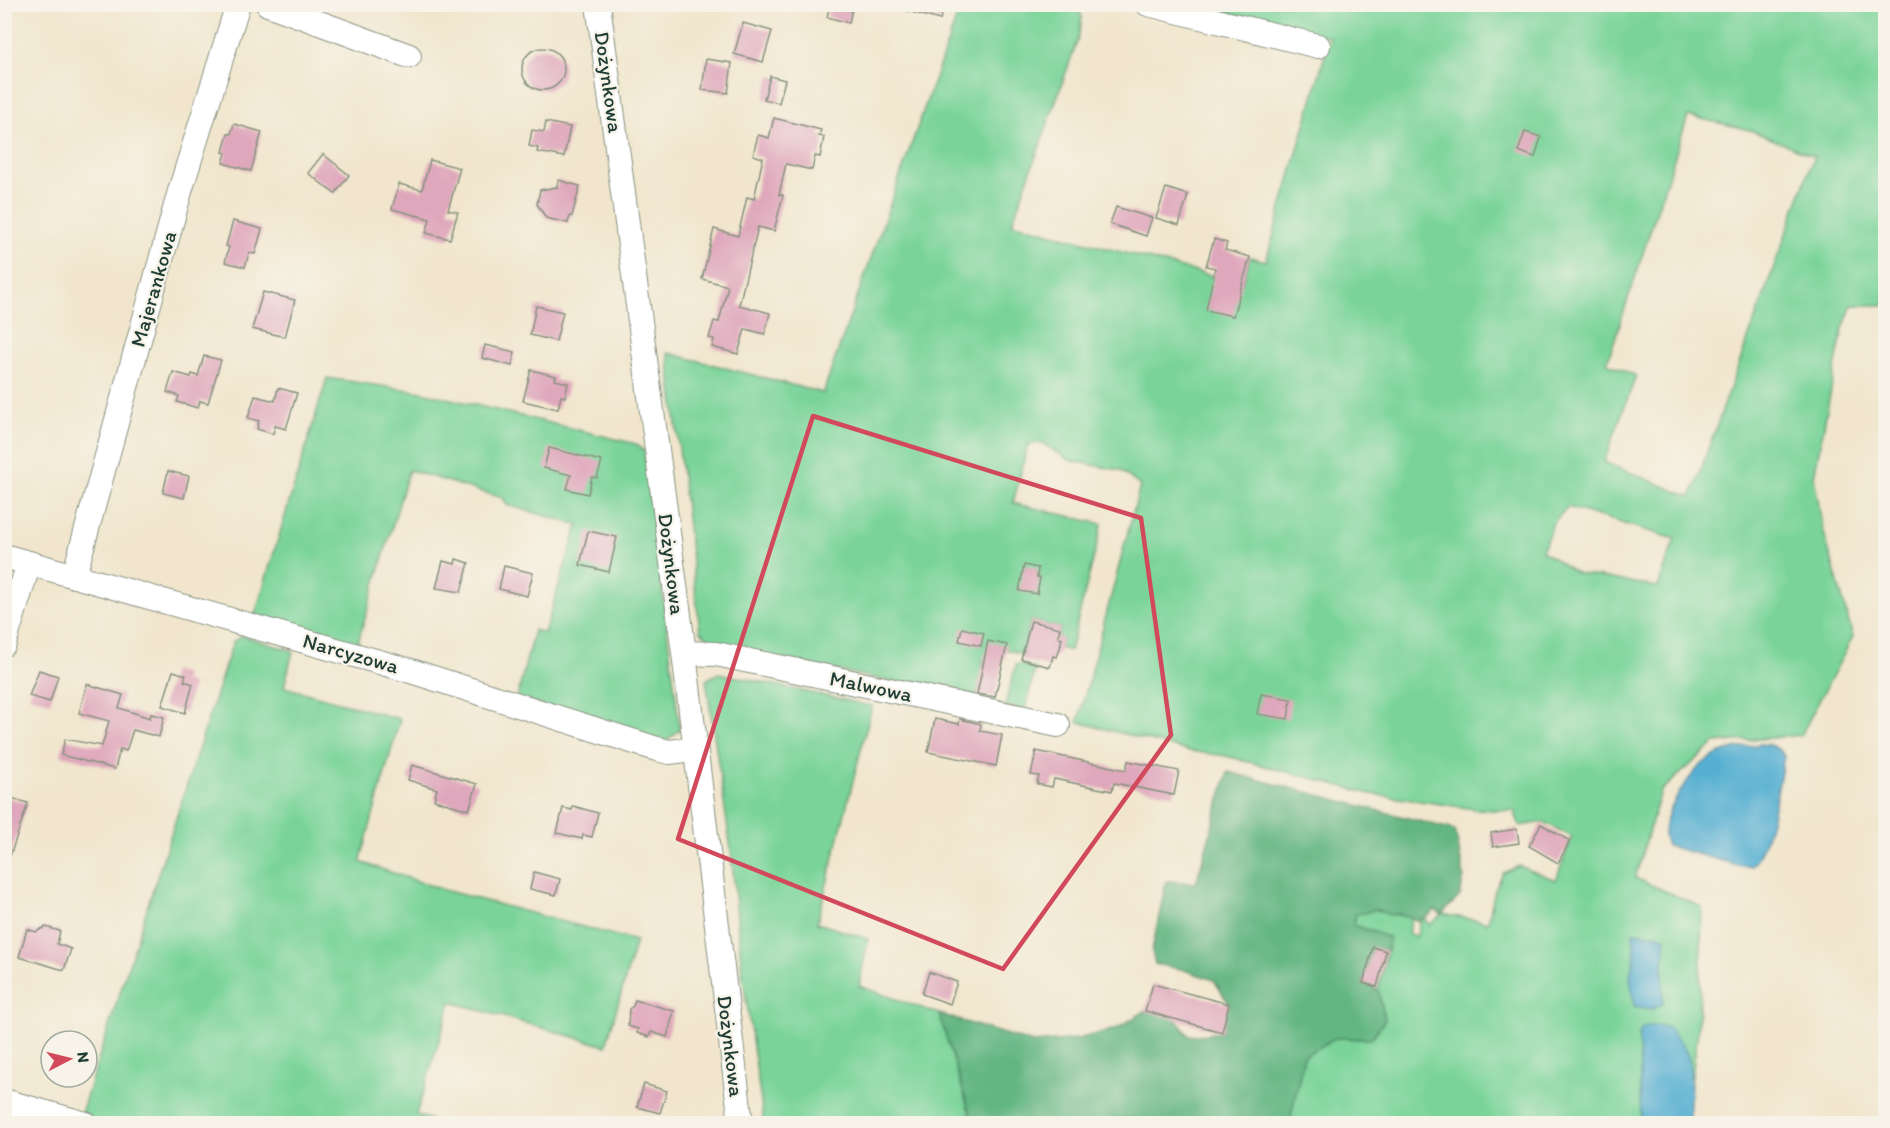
<svg xmlns="http://www.w3.org/2000/svg" width="1890" height="1128" font-family="Itim,sans-serif">
	<style>
		.green { fill: #7ad49a; stroke: #4c8867; stroke-width: 1.5; fill-rule: evenodd }
		.forest { fill: #63b682; stroke: #417a5b; stroke-width: 1.5 }
		.water { fill: #54afd2; stroke: #3a7683; stroke-width: 1.5 }
		.building { fill: #dfa7bc }
		.lines { fill: none; stroke-linecap: round; stroke-linejoin: round }
		.minor-casing { stroke: #889280; stroke-width: 26 }
		.minor { stroke: #fff; stroke-width: 24 }
		.marked { fill: none; stroke: #d1495b; stroke-width: 4.5; stroke-linejoin: round }
		.labels { text-anchor: middle; dominant-baseline: central; stroke-width: 4.5; stroke-linejoin: round; paint-order: stroke }
		.street-label { font-size: 21px; fill: #1f3d34; stroke: #f7f3e8 }
	</style>
	<rect width="100%" height="100%" fill="#f7f3e8"/>
	<filter id="ink" filterUnits="userSpaceOnUse"><feTurbulence type="fractalNoise" baseFrequency=".0167" numOctaves="2"/><feDisplacementMap in="SourceGraphic" scale="12" xChannelSelector="R" yChannelSelector="G"/><feConvolveMatrix kernelMatrix="1 2 1 2 8 2 1 2 1" color-interpolation-filters="sRGB"/></filter>
	<filter id="wash" filterUnits="userSpaceOnUse"><feTurbulence type="fractalNoise" baseFrequency=".008" numOctaves="4" result="noise"/><feDisplacementMap in="SourceGraphic" scale="24" xChannelSelector="R" yChannelSelector="G"/><feGaussianBlur stdDeviation="1.35" result="paint"/><feColorMatrix in="noise" values="0 0 0 0 0 0 0 0 0 0 0 0 0 0 0 0 0 1.4 0 .05"/><feComposite in="paint" operator="in"/></filter>
	<g filter="url(#wash)">
		<rect width="100%" height="100%" fill="#f1e6cd"/>
		<g class="green">
			<path d="M1077 4 1082 17 1078 39 1012 223 1242 284 1250 257 1266 261 1330 37 1190 5H1885V305H1852L1843 328 1814 477 1823 529 1853 637 1801 735 1715 743 1661 791 1635 878 1702 907 1700 995 1697 1038 1686 1123 1304 1124 1290 1120 1304 1056 1335 1038 1371 1039 1385 1020 1378 990 1390 938 1354 925 1356 913H1365L1375 909C1388 915 1399 914 1412 918L1408 933 1416 937 1422 917 1430 925 1442 914 1488 922 1495 890 1503 873 1519 866 1556 880 1572 837 1544 822 1520 826 1514 811 1475 809 1371 794 1226 756 1189 751 1078 722 1140 486 1120 470 1071 461 1042 443 1028 444 1013 503 1102 524 1070 651 1060 648 1062 639 1058 637 1060 628 1031 621 1022 654 1001 648 984 660 976 699 718 646 700 631 668 353 823 393 961 5ZM1688 116 1750 130 1814 156 1691 497 1604 462 1636 376 1607 363ZM1568 507 1675 539 1658 587 1576 573 1542 551 1553 523Z"/>
			<path d="M327 378 422 392 636 444 644 451 680 730 664 742 517 698 534 630 544 633 578 525 507 505 503 498 409 470 357 645 254 618Z"/>
			<path d="M242 636 293 651 284 687 400 719 360 862 444 890 636 941 606 1046 451 1002 416 1115 442 1123 103 1124 80 1116 233 642Z"/>
			<path d="M1021 664 1035 668 1025 710 1005 705 1016 665Z"/>
			<path d="M719 673 872 706 817 923 868 939 859 986 939 1014 973 1123H764L742 971 731 850 706 680Z"/>
		</g>
		<path class="forest" d="M1228 772 1455 830 1464 876 1460 896 1442 914 1435 910 1425 919 1422 917 1420 921 1400 914 1389 915 1375 909 1365 913 1356 914 1354 925 1390 938 1386 951 1373 948 1363 983 1378 990 1385 1019 1371 1039 1335 1038 1304 1056 1290 1120 1304 1123H973L939 1014 1033 1043 1077 1039 1116 1029 1145 1011 1174 1017 1189 1036 1222 1032 1229 1004 1214 980 1181 969 1155 964 1152 951 1166 881 1196 883Z"/>
		<g class="water">
			<path d="M1759 744C1771 744 1777 746 1784 756 1779 781 1769 849 1752 866H1741L1667 846C1666 842 1663 836 1664 832 1665 812 1689 773 1706 761 1720 750 1741 748 1759 744Z"/>
			<path d="M1633 932 1657 935 1666 938 1663 965V1004L1652 1009 1634 1006 1630 975 1635 956Z"/>
			<path d="M1657 1025 1670 1028C1675 1038 1684 1045 1688 1056 1693 1071 1690 1106 1689 1123H1641L1639 1034 1643 1027Z"/>
		</g>
		<g id="blocks">
			<g class="building">
				<path d="M830 4H853L849 23 827 17Z"/>
				<path d="M900 4H944L940 20 900 9Z"/>
				<path d="M743 23 772 31 763 62 734 54Z"/>
				<circle cx="543" cy="69" r="21"/>
				<path d="M706 59 732 63 728 93 702 90Z"/>
				<path d="M770 76 785 80 779 103 764 99Z"/>
				<path d="M774 118 821 130 819 136 824 137 820 157 815 156 812 170 786 164 779 195H783L774 231 758 227 739 305 770 313 765 334 745 329 738 354 712 347 714 339 709 338 714 321 719 322 728 286 702 279 714 229 738 236 747 197 754 199 763 158 753 155 758 135 769 138Z"/>
				<path d="M546 122 570 127 564 157 537 152 538 148 529 146 532 130 544 132Z"/>
				<path d="M234 124 262 132 251 171 223 163 226 153 223 152 228 134H231Z"/>
				<path d="M1525 132 1541 137 1535 157 1518 151Z"/>
				<path d="M323 154 349 175 335 194 308 173Z"/>
				<path d="M430 160 460 168 448 210 458 212 450 239 426 233 430 219 392 209 399 184 422 190Z"/>
				<path d="M558 180 580 186 572 216H570L568 223 546 218 537 204 540 190 557 187Z"/>
				<path d="M1166 188 1188 195 1179 225 1156 218Z"/>
				<path d="M1116 207 1152 218 1146 236 1110 224Z"/>
				<path d="M233 221 262 229 255 254 249 253 245 267 225 262 229 247 226 246Z"/>
				<path d="M1214 239 1227 243 1225 250 1250 257 1233 316 1206 310 1215 268 1206 266Z"/>
				<path d="M263 292 295 300 285 337 252 329Z"/>
				<path d="M536 306 563 312 556 341 530 335Z"/>
				<path d="M485 345 515 352 512 366 482 358Z"/>
				<path d="M204 356 221 360 208 403 200 401 198 408 177 402 179 396 167 392 173 372 191 377 192 374 198 376Z"/>
				<path d="M531 370 556 376 555 380 568 383 565 397 561 396 558 409 523 401Z"/>
				<path d="M278 388 297 393 286 429 275 426 273 434 257 429 259 421 248 418 255 396 275 401Z"/>
				<path d="M549 448 602 461 597 478 592 477 588 494 567 489 571 475 544 468Z"/>
				<path d="M168 471 189 476 184 498 163 493Z"/>
				<path d="M588 531 617 537 609 572 580 565Z"/>
				<path d="M456 559 469 563 461 592 436 588 443 561 455 564Z"/>
				<path d="M1024 565 1038 568 1037 577 1040 578 1037 594 1019 591Z"/>
				<path d="M504 566 533 573 527 596 499 589Z"/>
				<path d="M1031 621 1060 628 1058 637 1062 638 1060 648 1057 657 1053 656 1050 667 1021 659Z"/>
				<path d="M962 628 984 633 981 646 959 641Z"/>
				<path d="M988 641 1007 645 995 697 977 694Z"/>
				<path d="M39 670 58 676 50 702 29 696Z"/>
				<path d="M173 671 186 675 184 681 193 684 185 713 162 706Z"/>
				<path d="M87 684 123 695 119 708 150 718 151 714 164 717 159 737 133 730 126 751 120 749 115 769 61 755 65 739 102 746 109 721 79 713Z"/>
				<path d="M1261 694 1291 699 1288 719 1257 714Z"/>
				<path d="M935 719 959 724 960 719 981 724 980 731 1002 735 996 766 928 752Z"/>
				<path d="M1036 751 1126 770 1128 761 1179 771 1174 795 1114 783 1112 791 1054 779 1052 787 1037 784 1039 776 1031 775Z"/>
				<path d="M412 765 477 784 469 810 434 800 437 789 408 780Z"/>
				<path d="M4 796 28 803 7 865 4 864Z"/>
				<path d="M573 806 598 813 592 837 583 835 582 839 557 833 563 808 572 810Z"/>
				<path d="M1541 824 1570 841 1558 863 1529 846Z"/>
				<path d="M1517 829 1519 843 1493 847 1491 833Z"/>
				<path d="M534 872 560 879 556 895 530 889Z"/>
				<path d="M45 927 60 931 57 944 71 949 64 970 19 957 27 929 36 932Z"/>
				<path d="M1373 947 1386 951 1377 987 1363 983Z"/>
				<path d="M929 972 957 982 950 1004 922 994Z"/>
				<path d="M1153 984 1229 1004 1222 1032 1145 1011Z"/>
				<path d="M635 1000 674 1011 667 1037 651 1032 649 1037 637 1033 638 1029 628 1026 629 1009 633 1006Z"/>
				<path d="M644 1084 667 1091 660 1113 637 1107Z"/>
			</g>
		</g>
	</g>
	<g filter="url(#ink)">
		<use href="#blocks" fill-opacity="0" stroke="#889280" stroke-width="1.5"/>
		<g class="lines">
			<defs>
				<g id="minor">
					<path d="M268 4 409 56"/>
					<path d="M598 4 684 653 741 1124"/>
					<path d="M1148 4 1318 46"/>
					<path d="M4 556 411 671 657 749 669 752 695 749"/>
					<path d="M74 576 180 191 238 4"/>
					<path d="M4 644 29 563"/>
					<path d="M684 653 716 654 1058 725"/>
					<path d="M4 1101 86 1124"/>
				</g>
			</defs>
			<use href="#minor" class="minor-casing"/>
			<use href="#minor" class="minor"/>
		</g>
	</g>
	<path class="marked" d="M813 416 1141 518 1171 735 1003 969 678 839Z"/>
	<g class="labels">
		<g class="street-label">
			<text transform="translate(609 82) rotate(82)">Dożynkowa</text>
			<text transform="translate(153 289) rotate(-74)">Majerankowa</text>
			<text transform="translate(672 564) rotate(83)">Dożynkowa</text>
			<text transform="translate(351 653) rotate(16)">Narcyzowa</text>
			<text transform="translate(871 686) rotate(12)">Malwowa</text>
			<text transform="translate(731 1046) rotate(83)">Dożynkowa</text>
		</g>
	</g>
	<rect width="1890" height="1128" fill="none" stroke="#f7f3e8" stroke-width="24"/>
	<g transform="translate(69 1059) rotate(83)"><circle r="28" fill="#f7f3e8" stroke="#a1aaa0" stroke-width="1.5"/>
	<path d="M0-4.5L10 22L0 15L-10 22Z" fill="#d1495b"/>
	<text y="-9" font-size="16" font-weight="bold" text-anchor="middle" fill="#1f3d34">N</text>
	</g>
</svg>
